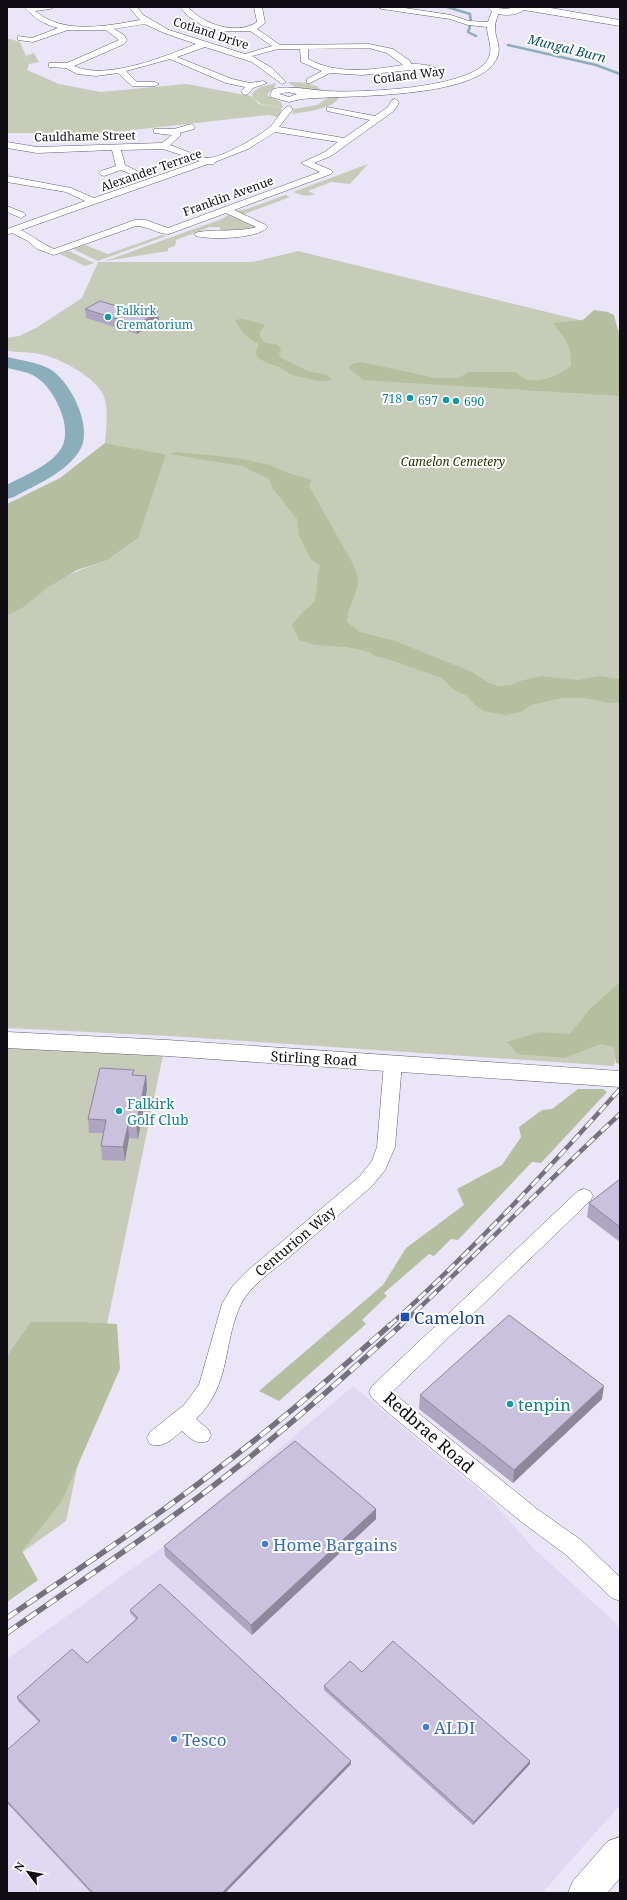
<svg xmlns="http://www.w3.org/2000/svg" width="627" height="1900" font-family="'Noto Serif',serif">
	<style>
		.built { fill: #e1d9f2 }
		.green { fill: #c6ccb8 }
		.forest { fill: #b6bea0 }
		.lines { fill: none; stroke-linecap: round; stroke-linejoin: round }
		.stream { stroke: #8baebc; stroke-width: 2.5 }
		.river { fill: #8baebc; fill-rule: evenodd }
		.minor-casing { stroke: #645f6f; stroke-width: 1 }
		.secondary-casing { stroke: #645f6f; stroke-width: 1 }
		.primary-casing { stroke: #645f6f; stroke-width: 1 }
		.minor { fill: #fff; fill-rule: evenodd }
		.secondary { fill: #fff; fill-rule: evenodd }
		.primary { fill: #fff; fill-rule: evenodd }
		.rail-far1-casing { stroke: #75727d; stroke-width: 4.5 }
		.rail-casing { stroke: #75727d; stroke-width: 5.5 }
		.rail-far1 { stroke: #fff; stroke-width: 3; stroke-dasharray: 10; stroke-linecap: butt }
		.rail { stroke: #fff; stroke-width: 4; stroke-dasharray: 12; stroke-linecap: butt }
		.wall { fill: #aea6c0 }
		.shaded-wall { fill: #8d879c }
		.building { fill: #cac1df; stroke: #8d879c }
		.culture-dot { fill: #0f9aa8; stroke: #fff; stroke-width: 1.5 }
		.transit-dot { fill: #1a4fb4; stroke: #fff; stroke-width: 1.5 }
		.shop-dot { fill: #3f7fe0; stroke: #fff; stroke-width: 1.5 }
		.labels { text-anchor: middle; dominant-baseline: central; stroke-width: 4; stroke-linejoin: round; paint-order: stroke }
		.far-street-label { font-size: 12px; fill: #100e14; stroke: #fff }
		.far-culture-label { font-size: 12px; fill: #0d838f; stroke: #fff; text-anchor: start }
		.far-park-label { font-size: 12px; font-style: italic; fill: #293300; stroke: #fff }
		.far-water-label { font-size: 13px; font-style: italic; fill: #0a5066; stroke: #fff }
		.street-label { font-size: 14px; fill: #100e14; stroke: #fff }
		.culture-label { font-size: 14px; fill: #0d838f; stroke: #fff; text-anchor: start }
		.near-transit-label { font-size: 17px; fill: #164399; stroke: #fff; text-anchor: start }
		.near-culture-label { font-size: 17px; fill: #0d838f; stroke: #fff; text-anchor: start }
		.near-street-label { font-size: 17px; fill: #100e14; stroke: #fff }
		.near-shop-label { font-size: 17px; fill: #366cbe; stroke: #fff; text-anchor: start }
	</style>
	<rect width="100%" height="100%" fill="#eae5f7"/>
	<path class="built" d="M353 1386 494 1503 533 1548 617 1624 620 1630V1805L542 1893H7V1659L168 1543Z"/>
	<g class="green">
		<path d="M7 38 20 42 26 56 34 53 39 62 29 64 27 70 59 84 101 92 186 84 251 96 259 104 282 108 278 117 268 115 106 133H7Z"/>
		<path d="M287 82C299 82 315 82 324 92L297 88Z"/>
		<path d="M276 83 274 88 268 93V96L281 102 283 108 261 104 253 98 252 93 260 87Z"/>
		<path d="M329 97H339C335 109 303 112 292 114L294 109 317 105Z"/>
		<path d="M368 164 350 184 331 182 308 191 315 194C306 197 301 195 293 192Z"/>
		<path d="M285 195 290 197 242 215 235 211 247 209Z"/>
		<path d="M229 214 243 219 242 221 257 226 256 228 225 232 220 230V227H210L176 240 175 246 168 248V251L105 261 222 219Z"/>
		<path d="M162 235 166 236 98 261 73 249 85 245 108 254Z"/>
		<path d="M69 251 94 263 85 266 60 254Z"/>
		<path d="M298 251 620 330V1040L614 1066 170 1036 7 1028V615C22 607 34 596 48 587 66 575 84 568 105 561L166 454 105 443C106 429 109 410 104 397 99 379 61 359 44 355 32 352 19 352 7 351V338L19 336 36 328 82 298 98 262H253Z"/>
		<path d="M7 1048 163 1055 66 1521 7 1563Z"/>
	</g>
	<g class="forest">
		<path d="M594 310 608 312 614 315 620 338V396L363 380 349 368 352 364 361 362 436 378H458L469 372H516C531 389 555 377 571 366 572 345 565 339 553 323L583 320Z"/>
		<path d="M242 319 263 324 265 326 260 331V336L264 342 278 345 281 350 279 354 281 358 308 371 327 375 331 380 323 382 292 375 279 367 267 363 258 358 255 352 259 344C248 339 241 332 235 320Z"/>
		<path d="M105 443 166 454 138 538 105 561 77 570 47 588 22 608 7 615V504L60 478Z"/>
		<path d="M177 452 237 458 270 465 285 472 312 480 309 486 353 564C355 569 358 575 358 579 358 595 347 607 347 622L360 632 395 641 472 672 489 683 498 686 512 685 520 681 541 676 578 680 600 676 620 679V702L611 703 585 698H562L531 705 521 712 505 715 484 711 475 705 467 696 453 689 442 678 387 659 374 656 370 652 346 647 315 645 299 640 292 625 302 613 315 601C317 588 316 579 320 566L311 559 299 536 297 519 273 489 269 479 242 466 169 454Z"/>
		<path d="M620 982V1064L616 1063 614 1047 601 1044 564 1058 518 1054 507 1042 540 1032 570 1034 589 1010Z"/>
		<path d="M578 1089H603L607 1092 541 1163 532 1162 458 1240 451 1239 434 1256 429 1254 384 1293 387 1296 362 1320 366 1324 279 1401 259 1391 383 1285 406 1248 464 1205 457 1189 502 1165 521 1137 519 1127 542 1110 552 1109Z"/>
		<path d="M31 1322H83L117 1324 120 1369 62 1501 22 1551 38 1580 7 1602V1356Z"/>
	</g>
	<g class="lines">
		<g class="stream">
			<path d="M447 7 470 14 471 23 468 32 476 36"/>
			<path d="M508 45 596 65 620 74"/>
		</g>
		<path class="river" d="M7 357C20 360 36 362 48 368 70 379 94 428 80 450 66 473 37 484 14 497L7 499V485C25 475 52 465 62 447 73 427 54 388 36 377 29 372 16 370 7 368Z"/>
		<defs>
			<g id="minor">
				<path d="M24 7H54L50 9 35 11C64 35 106 26 140 20L129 7H137L143 15 169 30 245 54 272 46 250 31H224L203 26 188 16 180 7H188C203 24 236 36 257 22L254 7H262L265 23 257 29 280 45 369 44 393 49 410 61 411 64C423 64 436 65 444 74L440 76 431 72 420 69 362 75 330 73 310 83H307V79L322 71 301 62 300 49H278L252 56 272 68 286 82 282 84 252 62 205 47 177 57 232 79 250 83 263 81 267 83 253 88 248 94 245 95 241 92 245 87 226 83 170 59 126 71 137 82H155L159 84 155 86H132L118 73 96 76 77 74 66 68 49 67V63H67L119 40 106 30H68L33 42 18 40V36L32 38 58 28C43 24 34 18 24 7ZM145 24 164 33 196 44C166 56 106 81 74 66L124 44 127 40 124 35 114 29ZM369 48 387 53 403 65C371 70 338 75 308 59V49Z"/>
				<path d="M378 7H398L451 15 469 21 488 22 493 8H499L500 10C498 16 495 21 495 28 495 38 502 48 497 58 479 100 342 95 302 99L289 102 271 97 270 95 273 89C291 85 309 90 327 91 358 93 477 89 489 57 493 47 487 37 487 27L468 25 450 19 382 9ZM288 92 297 94 289 97 279 94Z"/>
				<path d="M395 99 399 102 395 110 331 156 314 163 331 170 333 172 331 174 234 210 266 225 268 227C257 239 211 240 196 236L194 234C200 228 242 233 256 227L226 213 169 234C157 234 148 226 136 226L54 255 37 249 28 241 12 233 7 235V229L85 201 66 192 7 182V176L71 188 94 198 200 161 163 149 121 150 125 165 147 176 142 179 121 170 104 176 101 175 99 173 101 171 116 166 112 150 37 153 7 148V142L37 147 162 143 172 135 154 133V129H174L191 124 195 127 194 129 180 133 181 135 170 145C179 148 201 158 208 158 222 158 260 136 271 126 276 121 282 108 289 106L293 109 279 127 344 138 370 120 327 111V107L375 116 388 107 392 100ZM275 132 338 142 325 152 301 163 320 172 168 228 146 220H135L54 249C42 244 33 236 21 230L208 164H214L215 162 248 149Z"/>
				<path d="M7 206 24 213 26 215 21 218 7 212Z"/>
				<path d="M393 1057 399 1059 402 1063 395 1147 385 1170 372 1186C344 1210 315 1235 287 1259 271 1272 250 1286 241 1304 222 1344 232 1384 196 1419L208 1429 211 1435 208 1441C196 1445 191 1439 182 1431 172 1439 163 1449 150 1444L147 1438 150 1432 184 1405 199 1385 222 1304 232 1287 246 1272 360 1176 372 1161 377 1147 384 1063 387 1059Z"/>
				<path d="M584 1189 590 1191 593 1196 590 1201 392 1392 537 1509 581 1540 620 1577V1601L612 1598 565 1554 523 1523 392 1416 372 1398 369 1392 372 1386 578 1191Z"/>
			</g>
			<path id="secondary" d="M487 7 507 9 515 7H545L620 20V26L524 10C514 17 495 17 487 7Z"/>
			<g id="primary">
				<path d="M7 1032 167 1040 620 1071V1087L167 1056 7 1048Z"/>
				<path d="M620 1837V1878L607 1893H568L573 1881 608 1841Z"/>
			</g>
		</defs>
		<use href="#minor" class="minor-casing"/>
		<use href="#secondary" class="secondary-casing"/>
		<use href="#primary" class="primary-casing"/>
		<use href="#minor" class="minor"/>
		<use href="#secondary" class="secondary"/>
		<use href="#primary" class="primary"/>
		<defs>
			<g id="rail-far1">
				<path d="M389 1326C471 1252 547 1171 620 1089"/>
				<path d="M400 1326C475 1257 545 1183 620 1114"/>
			</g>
			<g id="rail">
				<path d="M7 1618C77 1570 148 1523 215 1471 276 1425 333 1376 390 1325"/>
				<path d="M7 1633C87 1577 169 1522 245 1461 299 1417 350 1372 401 1325"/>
			</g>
		</defs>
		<use href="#rail-far1" class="rail-far1-casing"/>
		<use href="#rail" class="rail-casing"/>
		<use href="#rail-far1" class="rail-far1"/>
		<use href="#rail" class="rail"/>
	</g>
	<g class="wall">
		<path d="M123 308H150V309L158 312 159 320 137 334 86 318 85 309Z"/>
		<path d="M134 1075 146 1076 147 1089 138 1139 129 1138 125 1161 102 1160 101 1146 103 1133H89L88 1119Z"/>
		<path d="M620 1179V1242L587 1217 589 1203Z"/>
		<path d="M420 1395 602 1399 513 1483 419 1409Z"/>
		<path d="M376 1509V1519L252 1635 165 1556 164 1546Z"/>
		<path d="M130 1610 351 1764 225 1893H91L7 1803V1750L39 1722 18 1701 17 1697 87 1663 136 1619 130 1613Z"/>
		<path d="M362 1672 530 1764 473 1825 324 1690V1686Z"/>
	</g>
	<g class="shaded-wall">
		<path d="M150 308V317L158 312 159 320 137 334 136 325Z"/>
		<path d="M146 1076 147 1089 138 1139 136 1125Z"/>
		<path d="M128 1125 129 1138 125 1161 123 1147Z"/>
		<path d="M604 1386 602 1399 513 1483 514 1470Z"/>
		<path d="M376 1509V1519L252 1635 251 1625Z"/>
		<path d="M351 1761V1764L225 1893H222Z"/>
		<path d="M530 1761V1764L473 1825 474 1822Z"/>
	</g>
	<g class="building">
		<path d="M100 301 123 308H127L135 304 150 308 148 309 158 312 136 325 85 309Z"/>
		<path d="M100 1068 134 1070 132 1075 146 1076 136 1125H128L123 1147 101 1146 106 1120 88 1119Z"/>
		<path d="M620 1179V1227L589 1203Z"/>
		<path d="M509 1315 604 1386 514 1470 420 1395Z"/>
		<path d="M295 1441 376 1509 251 1625 164 1546Z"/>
		<path d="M160 1584 351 1761 222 1893H93L7 1801V1750L40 1721 17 1697 72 1649 87 1663 138 1618 130 1610Z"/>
		<path d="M393 1641 530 1761 474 1822 324 1686 350 1661 362 1672Z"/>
	</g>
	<g class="culture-dot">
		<circle cx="108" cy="317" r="4"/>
		<circle cx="410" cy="398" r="4"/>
		<circle cx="446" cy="400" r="4"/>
		<circle cx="456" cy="401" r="4"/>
		<circle cx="119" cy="1111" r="4"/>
		<circle cx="510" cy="1404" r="4"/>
	</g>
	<rect class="transit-dot" x="400" y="1312" width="10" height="10" rx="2"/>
	<g class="shop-dot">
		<circle cx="265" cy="1544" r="4"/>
		<circle cx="426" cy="1727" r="4"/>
		<circle cx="174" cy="1739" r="4"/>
	</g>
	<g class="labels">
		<g class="far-street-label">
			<text transform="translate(211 33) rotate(18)">Cotland Drive</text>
			<text transform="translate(409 75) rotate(-7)">Cotland Way</text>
			<text transform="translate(85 136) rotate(-1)">Cauldhame Street</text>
			<text transform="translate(151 170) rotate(-19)">Alexander Terrace</text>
			<text transform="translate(228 196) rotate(-20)">Franklin Avenue</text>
		</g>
		<g class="far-culture-label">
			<text x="116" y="310">Falkirk<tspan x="116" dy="14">Crematorium</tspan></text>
			<text x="402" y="398" text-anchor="end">718</text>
			<text x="438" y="400" text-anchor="end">697</text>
			<text x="464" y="401">690</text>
		</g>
		<g class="far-park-label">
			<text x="453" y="461">Camelon Cemetery</text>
		</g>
		<g class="far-water-label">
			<text transform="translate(567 48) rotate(14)">Mungal Burn</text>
		</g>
		<g class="street-label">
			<text transform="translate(314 1058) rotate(3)">Stirling Road</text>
			<text transform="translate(295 1241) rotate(-40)">Centurion Way</text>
		</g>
		<g class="culture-label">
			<text x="127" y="1103">Falkirk<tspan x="127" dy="16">Golf Club</tspan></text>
		</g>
		<g class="near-transit-label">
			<text x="414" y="1317">Camelon</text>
		</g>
		<g class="near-culture-label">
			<text x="518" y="1404">tenpin</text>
		</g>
		<g class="near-street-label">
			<text transform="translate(429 1432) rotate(41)">Redbrae Road</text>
		</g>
		<g class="near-shop-label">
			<text x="273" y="1544">Home Bargains</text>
			<text x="434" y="1727">ALDI</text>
			<text x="182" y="1739">Tesco</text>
		</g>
	</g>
	<rect width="627" height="1900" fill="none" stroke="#100e14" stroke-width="16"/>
	<g transform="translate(28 1872) rotate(302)" stroke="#ffffff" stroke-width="3" paint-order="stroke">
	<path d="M0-3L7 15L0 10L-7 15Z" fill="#100e14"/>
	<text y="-6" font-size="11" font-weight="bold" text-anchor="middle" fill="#100e14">N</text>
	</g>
</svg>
